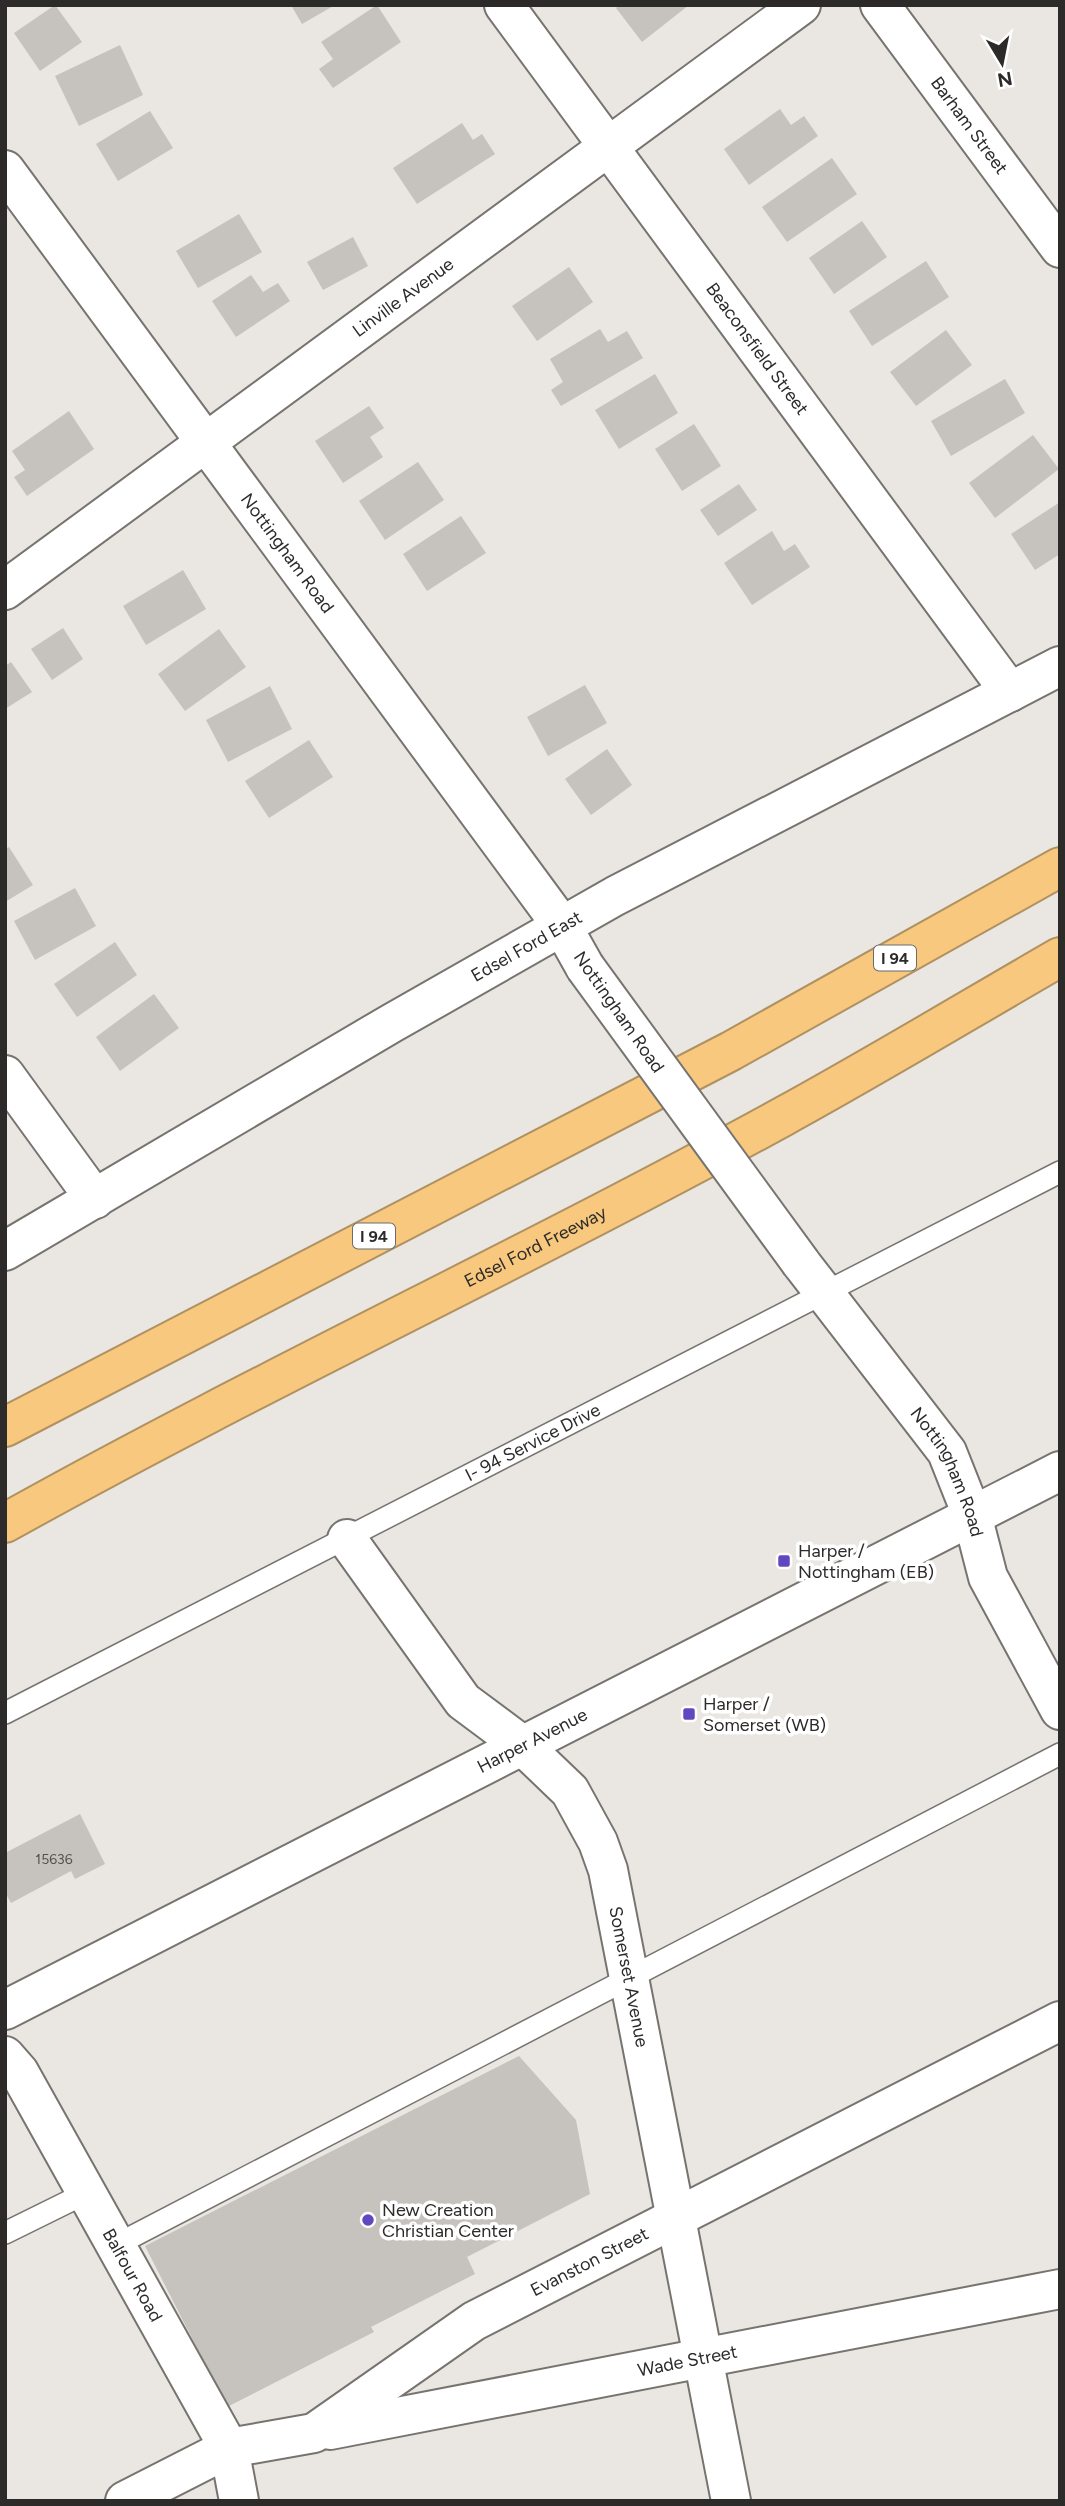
<svg xmlns="http://www.w3.org/2000/svg" width="1065" height="2506" font-family="Figtree,sans-serif">
	<style>
		.building { fill: #c6c2be }
		.lines { fill: none; stroke-linecap: round; stroke-linejoin: round }
		.lane-casing { stroke: #77746f; stroke-width: 24 }
		.street-casing { stroke: #77746f; stroke-width: 42 }
		.secondary-casing { stroke: #77746f; stroke-width: 42 }
		.highway-casing { stroke: #b09161; stroke-width: 42 }
		.lane { stroke: #fff; stroke-width: 21 }
		.street { stroke: #fff; stroke-width: 38 }
		.secondary { stroke: #fff; stroke-width: 38 }
		.highway { stroke: #f7c87e; stroke-width: 38 }
		.street-bridge-casing { stroke: #77746f; stroke-width: 42; stroke-linecap: butt }
		.street-bridge { stroke: #fff; stroke-width: 38 }
		.poi-dot { fill: #6148c0; stroke: #fff; stroke-width: 2.5 }
		.labels { text-anchor: middle; dominant-baseline: central; stroke-width: 7; stroke-linejoin: round; paint-order: stroke }
		.number-label { font-size: 14px; fill: #53514f }
		.shield { fill: #fff; stroke: #6c6b6a; stroke-width: 2 }
		.shield-label { font-size: 16px; font-weight: bold; fill: #2d2b2a }
		.street-label { font-size: 18px; fill: #2d2b2a; stroke: #fff }
		.poi-label { font-size: 18px; fill: #2d2b2a; stroke: #fff; text-anchor: start }
	</style>
	<rect width="100%" height="100%" fill="#eae7e2"/>
	<g class="building">
		<path d="M55 5 82 42 40 71 14 33Z"/>
		<path d="M291 5H335L302 24Z"/>
		<path d="M377 5 401 42 333 88 319 69 333 59 321 42Z"/>
		<path d="M619 5H689L642 42 616 8Z"/>
		<path d="M120 45 143 95 79 126 55 76Z"/>
		<path d="M780 109 791 125 804 116 818 136 749 185 724 149Z"/>
		<path d="M150 111 173 148 118 181 96 144Z"/>
		<path d="M462 123 473 140 482 134 495 154 417 204 393 168Z"/>
		<path d="M832 158 857 194 787 242 762 207Z"/>
		<path d="M239 214 262 252 198 288 176 251Z"/>
		<path d="M862 221 887 257 834 294 809 258Z"/>
		<path d="M353 237 368 266 323 290 307 262Z"/>
		<path d="M926 261 949 297 872 346 849 311Z"/>
		<path d="M569 267 593 302 537 341 512 306Z"/>
		<path d="M251 275 263 292 278 283 290 301 236 337 212 301Z"/>
		<path d="M600 329 608 342 627 331 643 358 561 406 551 390 563 382 550 359Z"/>
		<path d="M946 330 972 365 916 406 890 372Z"/>
		<path d="M655 374 678 413 619 449 595 410Z"/>
		<path d="M1005 379 1025 413 951 456 931 421Z"/>
		<path d="M369 406 384 428 370 437 383 457 343 483 315 441Z"/>
		<path d="M69 411 94 449 27 496 14 477 25 470 12 451Z"/>
		<path d="M694 424 721 466 682 491 655 449Z"/>
		<path d="M1033 435 1059 469 995 518 969 483Z"/>
		<path d="M418 462 444 500 385 540 359 501Z"/>
		<path d="M739 484 757 510 718 536 700 510Z"/>
		<path d="M1060 502V554L1035 570 1011 534Z"/>
		<path d="M461 516 486 553 427 591 403 554Z"/>
		<path d="M772 531 784 551 795 544 810 567 752 605 724 563Z"/>
		<path d="M183 570 206 609 146 645 123 606Z"/>
		<path d="M63 628 83 659 52 680 31 649Z"/>
		<path d="M219 629 246 667 185 711 158 674Z"/>
		<path d="M11 662 32 692 5 709V666Z"/>
		<path d="M585 685 607 723 548 756 527 717Z"/>
		<path d="M270 686 292 729 228 762 206 720Z"/>
		<path d="M309 740 333 777 269 818 245 781Z"/>
		<path d="M607 749 632 785 591 815 565 779Z"/>
		<path d="M9 847 33 885 5 902V849Z"/>
		<path d="M75 888 96 926 35 960 14 921Z"/>
		<path d="M115 942 137 975 77 1017 54 984Z"/>
		<path d="M154 994 179 1028 120 1071 96 1037Z"/>
		<path d="M80 1814 105 1864 75 1879 71 1871 11 1903 5 1892V1853Z"/>
		<path d="M519 2056 576 2120 590 2194 467 2257 475 2274 371 2327 374 2332 227 2407 145 2246Z"/>
	</g>
	<g class="lines">
		<defs>
			<g id="lane">
				<path id="s1" d="M5 1713 1060 1172"/>
				<path d="M5 2233 86 2193"/>
				<path d="M116 2245 1060 1754"/>
			</g>
			<g id="street">
				<path id="s2" d="M504 5 1010 692"/>
				<path id="s3" d="M880 5 1060 248"/>
				<path id="s4" d="M5 170 562 926 585 967"/>
				<path id="s5" d="M5 590 801 5"/>
				<path d="M5 1075 95 1199"/>
				<path id="s6" d="M801 1263 947 1452 972 1515 988 1577 1060 1710"/>
				<path id="s7" d="M347 1539 463 1701 522 1745 570 1791 598 1842 608 1870 731 2501"/>
				<path id="s8" d="M5 2056 19 2072 229 2448 239 2501"/>
				<path id="s9" d="M330 2430 1060 2289"/>
				<path id="s10" d="M125 2501 229 2448 314 2433 474 2321 1060 2021"/>
			</g>
			<g id="secondary">
				<path id="s11" d="M5 1251 392 1023 615 896 1060 666"/>
				<path id="s12" d="M5 2010 1060 1471"/>
			</g>
			<g id="highway">
				<path d="M5 1427 731 1051 1060 867"/>
				<path id="s13" d="M5 1523C261 1380 527 1257 784 1116 877 1065 968 1010 1060 957"/>
			</g>
		</defs>
		<use href="#lane" class="lane-casing"/>
		<use href="#street" class="street-casing"/>
		<use href="#secondary" class="secondary-casing"/>
		<use href="#highway" class="highway-casing"/>
		<use href="#lane" class="lane"/>
		<use href="#street" class="street"/>
		<use href="#secondary" class="secondary"/>
		<use href="#highway" class="highway"/>
		<defs>
			<path id="street-bridge" d="M585 967 801 1263"/>
		</defs>
		<use href="#street-bridge" class="street-bridge-casing"/>
		<use href="#street-bridge" class="street-bridge"/>
	</g>
	<g class="poi-dot">
		<rect x="777" y="1554" width="14" height="14" rx="3.5"/>
		<rect x="682" y="1707" width="14" height="14" rx="3.5"/>
		<circle cx="368" cy="2220" r="7"/>
	</g>
	<g class="labels">
		<g class="number-label">
			<text x="54" y="1859">15636</text>
		</g>
		<g class="shield">
			<rect x="874" y="945.5" width="42" height="25" rx="5"/>
			<rect x="353" y="1223.5" width="42" height="25" rx="5"/>
		</g>
		<g class="shield-label">
			<text x="895" y="958">I 94</text>
			<text x="374" y="1236">I 94</text>
		</g>
		<g class="street-label">
			<text stroke="none"><textPath href="#s3" startOffset="150">Barham Street</textPath></text>
			<text stroke="none"><textPath href="#s5" startOffset="494">Linville Avenue</textPath></text>
			<text stroke="none"><textPath href="#s2" startOffset="427">Beaconsfield Street</textPath></text>
			<text stroke="none"><textPath href="#s4" startOffset="476">Nottingham Road</textPath></text>
			<text stroke="none"><textPath href="#s11" startOffset="604">Edsel Ford East</textPath></text>
			<text transform="translate(619 1012) rotate(55)">Nottingham Road</text>
			<text stroke="none"><textPath href="#s13" startOffset="598">Edsel Ford Freeway</textPath></text>
			<text stroke="none"><textPath href="#s1" startOffset="593">I- 94 Service Drive</textPath></text>
			<text stroke="none"><textPath href="#s6" startOffset="257">Nottingham Road</textPath></text>
			<text stroke="none"><textPath href="#s12" startOffset="592">Harper Avenue</textPath></text>
			<text stroke="none"><textPath href="#s7" startOffset="536">Somerset Avenue</textPath></text>
			<text stroke="none"><textPath href="#s10" startOffset="528">Evanston Street</textPath></text>
			<text stroke="none"><textPath href="#s8" startOffset="254">Balfour Road</textPath></text>
			<text stroke="none"><textPath href="#s9" startOffset="364">Wade Street</textPath></text>
		</g>
		<g class="poi-label">
			<text x="798" y="1551">Harper /<tspan x="798" dy="21">Nottingham (EB)</tspan></text>
			<text x="703" y="1704">Harper /<tspan x="703" dy="21">Somerset (WB)</tspan></text>
			<text x="382" y="2210">New Creation<tspan x="382" dy="21">Christian Center</tspan></text>
		</g>
	</g>
	<rect width="1065" height="2506" fill="none" stroke="#2d2b2a" stroke-width="14"/>
	<g transform="translate(1002 63) rotate(170)" stroke="#ffffff" stroke-width="5" paint-order="stroke">
	<path d="M0-5L12 26L0 18L-12 26Z" fill="#2d2b2a"/>
	<text y="-10" font-size="19" font-weight="bold" text-anchor="middle" fill="#2d2b2a">N</text>
	</g>
</svg>
